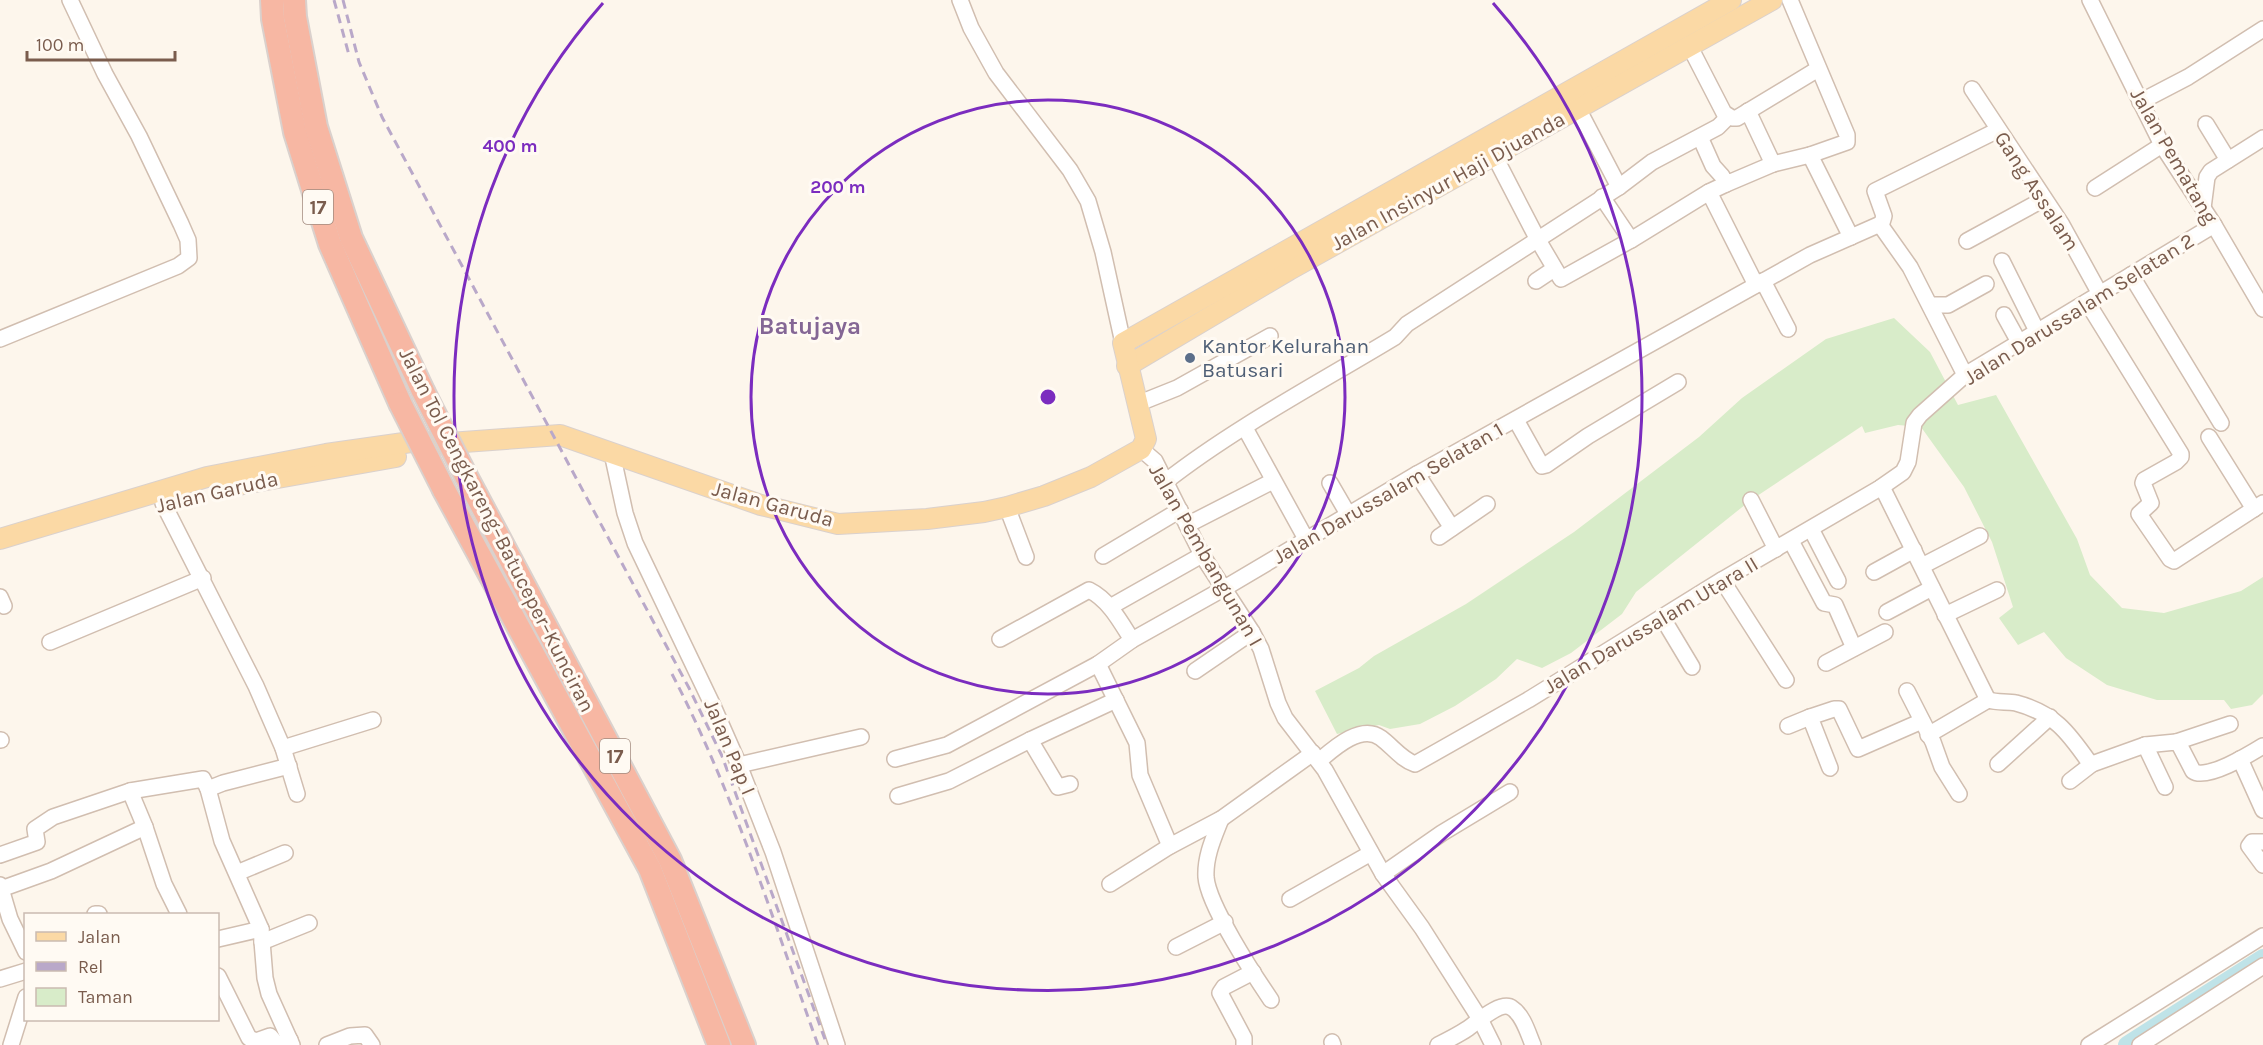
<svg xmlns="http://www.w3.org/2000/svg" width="2263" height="1045" font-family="Karla,sans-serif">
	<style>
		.green { fill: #d8ecc9 }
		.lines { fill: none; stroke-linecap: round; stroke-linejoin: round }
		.river { stroke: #bfe3e8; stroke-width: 18 }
		.minor-casing { stroke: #d1beb0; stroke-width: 18 }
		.major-casing { stroke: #dad1cd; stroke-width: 22 }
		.highway-casing { stroke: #dad1cd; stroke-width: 26 }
		.minor { stroke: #fff; stroke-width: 15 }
		.major { stroke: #fbd9a5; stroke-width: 20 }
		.highway { stroke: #f7b7a3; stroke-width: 22 }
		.rail { stroke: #b9a8c9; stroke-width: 3; stroke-dasharray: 9 6; stroke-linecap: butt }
		.highway-bridge-casing { stroke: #dad1cd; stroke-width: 26; stroke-linecap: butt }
		.highway-bridge { stroke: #f7b7a3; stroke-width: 22 }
		.ring { fill: none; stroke: #7b2cbf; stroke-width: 3 }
		.service-dot { fill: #5c6f8a; stroke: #fffaf3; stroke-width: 2 }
		.labels { text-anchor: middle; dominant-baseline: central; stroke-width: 6; stroke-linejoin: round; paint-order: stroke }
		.shield { fill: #fffaf3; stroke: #a28b7f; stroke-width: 1.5 }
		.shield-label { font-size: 20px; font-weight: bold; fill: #7a5c4d }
		.street-label { font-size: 21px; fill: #7a5c4d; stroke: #fffaf3 }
		.service-label { font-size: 21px; fill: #4e5e75; stroke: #fffaf3; text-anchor: start }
		.quarter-label { font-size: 24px; font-weight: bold; fill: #846695; stroke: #fffaf3 }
		.centre { fill: #7b2cbf; stroke: #fffaf3; stroke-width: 3 }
		.ring-label { font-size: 18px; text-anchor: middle; font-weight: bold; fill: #7b2cbf; stroke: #fffaf3; stroke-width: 6; stroke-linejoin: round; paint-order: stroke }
	</style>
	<rect width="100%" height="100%" fill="#fdf6ec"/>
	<path class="green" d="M1894 318 1930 352 1958 405 1996 395 2077 539 2090 575 2122 608 2164 613 2241 591 2263 577V694L2252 705 2231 709 2224 700H2157L2107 685 2066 658 2044 632 2018 645 1999 618 2013 607 1992 542 1964 487 1921 427 1898 425 1865 433 1862 426 1751 500 1636 592 1622 614 1571 653 1542 668 1517 659 1496 679 1455 706 1420 724 1390 729 1379 725 1337 734 1315 691 1359 668 1374 656 1466 604 1574 532 1699 437 1742 398 1826 339Z"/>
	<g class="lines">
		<path class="river" d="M2127 1045 2263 958"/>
		<defs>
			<g id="minor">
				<path d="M960 0 971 28 996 73 1070 170 1088 201 1103 252 1123 343"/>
				<path d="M2090 0 2162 145 2214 225 2263 309"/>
				<path d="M1690 47 1724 113 1732 118H1737L1818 69"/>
				<path d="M1972 89 2062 225 2100 294"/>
				<path d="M1573 99 1619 187"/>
				<path d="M2140 102 2188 77 2263 29"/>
				<path d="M1748 111 1773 164"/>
				<path d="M2206 124 2228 160"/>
				<path d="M1700 137 1713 166 1722 176 1726 184 1773 164 1810 155 1847 142V135L1790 0"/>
				<path d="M1494 155 1538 240 1561 279 1631 240 1709 192 1726 184"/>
				<path d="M1810 155 1851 237"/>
				<path d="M2095 188 2162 145"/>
				<path d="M1709 192 1756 285"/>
				<path d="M1602 197 1631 240"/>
				<path d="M2203 208 2207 177 2211 171 2263 138"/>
				<path d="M1881 226 1884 216 1875 191 1998 130"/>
				<path d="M1881 226 1910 267 1965 375"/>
				<path d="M1967 241 2044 199"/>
				<path d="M2002 261 2038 333"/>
				<path d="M2131 275 2221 423"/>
				<path d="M1536 281 1554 269"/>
				<path d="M1763 281 1788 329"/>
				<path d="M2087 302 2181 454V457L2176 462 2144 480 2143 483 2151 503 2139 514 2170 559 2174 561 2263 503"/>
				<path d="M1930 305H1948L1986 284"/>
				<path d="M2004 315 2020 344"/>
				<path d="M0 339 178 266 189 258 188 240 181 224 139 136 105 74 70 0"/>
				<path d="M1137 404 1177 388 1270 336"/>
				<path d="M1516 420 1540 463 1542 466 1546 465 1588 436 1678 382"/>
				<path d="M1245 428 1306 539"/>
				<path d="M2209 437 2254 509"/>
				<path d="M1141 449 1155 461 1202 555 1252 632 1261 649 1278 703 1285 718 1325 770 1383 874 1422 928 1480 1019 1493 1045"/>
				<path d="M612 453 625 513 635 543 713 706 739 765 773 852 837 1045"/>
				<path d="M1417 474 1452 528"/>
				<path d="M1165 482C1234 428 1319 383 1395 337L1407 324 1619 187 1652 162 1718 127 1728 117"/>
				<path d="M1330 483 1348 514"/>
				<path d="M1880 488 1885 493 1988 700"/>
				<path d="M1751 500 1776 549"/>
				<path d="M163 503 256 686 283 748 297 794"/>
				<path d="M1007 507 1026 557"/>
				<path d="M1187 525 1273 481"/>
				<path d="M1811 529 1838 581"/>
				<path d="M1439 537 1487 504"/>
				<path d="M1791 541 1824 603 1835 605 1854 648"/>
				<path d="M1103 556 1180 510"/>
				<path d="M1922 566 1980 536"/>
				<path d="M1874 572 1914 550"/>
				<path d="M1722 580 1786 680"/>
				<path d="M0 597 4 606"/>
				<path d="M1110 607 1202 555"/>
				<path d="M1887 612 1932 588"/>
				<path d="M1945 615 1997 590"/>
				<path d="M1662 617 1692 667"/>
				<path d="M1000 639 1089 590C1109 600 1120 621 1132 640"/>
				<path d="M50 642 203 578"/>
				<path d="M1826 663 1885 632"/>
				<path d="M1098 664 1137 743 1140 775 1170 846"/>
				<path d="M1195 671 1252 632"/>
				<path d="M1907 691 1933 742 1942 767 1959 794"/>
				<path d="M1988 700C1998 703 2007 701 2016 703 2054 713 2068 732 2089 762L2092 764 2145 745 2176 742 2180 746 2193 771C2206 781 2250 754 2263 746"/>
				<path d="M1788 726 1810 717"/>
				<path d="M1928 735 1988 700"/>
				<path d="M0 740H1"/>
				<path d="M1030 740 1058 787 1070 784"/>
				<path d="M2176 742 2230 724"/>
				<path d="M2145 745 2165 787"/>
				<path d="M283 748 373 720"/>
				<path d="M895 759 947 745 1098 664 1132 640 1223 589 1417 474 1810 255 1878 225 1881 226"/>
				<path d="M2240 759 2263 810"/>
				<path d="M1319 761C1333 749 1361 723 1381 738 1393 747 1401 759 1415 764L1528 700 1722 580 1880 488 1903 472 1908 462 1914 423 1920 415 1965 375 2214 225"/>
				<path d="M1998 764 2050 717"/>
				<path d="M739 765 861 737"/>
				<path d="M1830 768 1810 717 1834 709H1839L1858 749 1922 721"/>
				<path d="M2070 781 2092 764"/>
				<path d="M208 789 223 783 289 766"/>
				<path d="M130 791 145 827 164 884 179 914"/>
				<path d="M898 796 949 781 1030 740 1116 700"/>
				<path d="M1221 819C1214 837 1205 856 1206 877 1208 905 1254 975 1271 1000"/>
				<path d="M2263 842H2252L2249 846 2263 865"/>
				<path d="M0 855 37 842 35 829 53 817 130 791 203 779 208 789 222 841 261 929 265 978 269 994 292 1045"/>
				<path d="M237 873 285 853"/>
				<path d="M1383 874 1442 833 1510 792"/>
				<path d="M1110 884 1170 846 1221 819 1313 753"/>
				<path d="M0 885 10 919 26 952"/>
				<path d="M1 889 51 871 145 827"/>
				<path d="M1290 899 1371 853"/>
				<path d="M95 914H99"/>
				<path d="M218 939 261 929"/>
				<path d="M262 942 309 923"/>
				<path d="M1176 947 1225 922"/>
				<path d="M218 976 249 1038 256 1041 270 1036 276 1043 281 1044 290 1040"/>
				<path d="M0 979 26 971"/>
				<path d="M1332 1042 1333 1045"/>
				<path d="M11 1045 26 997"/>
				<path d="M327 1045 350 1036 365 1035 372 1045"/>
				<path d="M1244 1045V1038L1220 993 1224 987 1253 972"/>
				<path d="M1438 1045C1448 1040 1458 1035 1467 1029 1476 1023 1501 1000 1512 1008 1523 1015 1528 1033 1533 1045"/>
				<path d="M2089 1045 2263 936"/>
				<path d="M2140 1045 2263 966"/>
			</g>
			<g id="major">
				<path d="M1127 366 1289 270 1772 0"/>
				<path d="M221 488 396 457"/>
				<path d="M0 539 207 477 326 454 418 441 436 444 560 435 761 505 838 524 927 519 984 512 1007 507 1044 496 1091 477 1141 449 1146 439 1123 343 1731 0"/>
			</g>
			<g id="highway">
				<path d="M272 0 273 19 295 132 330 244 400 403"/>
				<path d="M294 0 295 17 316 127 351 238 423 391"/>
				<path d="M466 476 670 860 744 1045"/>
				<path d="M444 490 650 869 719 1045"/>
			</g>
		</defs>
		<use href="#minor" class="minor-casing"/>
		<use href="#major" class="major-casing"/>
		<use href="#highway" class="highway-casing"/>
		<use href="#minor" class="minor"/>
		<use href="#major" class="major"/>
		<use href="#highway" class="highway"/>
		<g class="rail">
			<path d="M334 0 349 55"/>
			<path d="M343 0 359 62 382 117 689 688 722 756 827 1045"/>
			<path d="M672 674C733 791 773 920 818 1045"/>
		</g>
		<defs>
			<g id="highway-bridge">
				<path d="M423 391 466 476"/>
				<path d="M400 403 444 490"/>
			</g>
		</defs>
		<use href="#highway-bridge" class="highway-bridge-casing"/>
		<use href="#highway-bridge" class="highway-bridge"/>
	</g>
	<g class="ring">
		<circle cx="1048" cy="397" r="297"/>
		<path d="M1493 3A594 594 0 1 1 603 3"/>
	</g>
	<circle class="service-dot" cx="1190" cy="358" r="6"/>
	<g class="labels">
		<g class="shield">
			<rect x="303" y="190" width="30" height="34" rx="4.5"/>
			<rect x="600" y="739" width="30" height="34" rx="4.5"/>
		</g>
		<g class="shield-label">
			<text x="318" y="207">17</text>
			<text x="615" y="756">17</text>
		</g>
		<g class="street-label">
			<text transform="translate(2174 156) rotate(60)">Jalan Pematang</text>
			<text transform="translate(1448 181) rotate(-29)">Jalan Insinyur Haji Djuanda</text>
			<text transform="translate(2037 191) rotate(57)">Gang Assalam</text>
			<text transform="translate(2079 309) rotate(-32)">Jalan Darussalam Selatan 2</text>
			<text transform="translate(217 492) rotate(-13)">Jalan Garuda</text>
			<text transform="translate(1388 493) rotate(-30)">Jalan Darussalam Selatan 1</text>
			<text transform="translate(773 504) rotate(15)">Jalan Garuda</text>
			<text transform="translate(497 530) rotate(63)">Jalan Tol Cengkareng–Batuceper–Kunciran</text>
			<text transform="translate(1206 555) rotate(60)">Jalan Pembangunan I</text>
			<text transform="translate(1651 625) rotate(-31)">Jalan Darussalam Utara II</text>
			<text transform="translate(730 747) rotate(67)">Jalan Pap I</text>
		</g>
		<g class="service-label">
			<text x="1202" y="346">Kantor Kelurahan<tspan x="1202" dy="24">Batusari</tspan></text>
		</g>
		<g class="quarter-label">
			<text x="810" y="326">Batujaya</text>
		</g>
	</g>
	<circle cx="1048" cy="397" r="9" class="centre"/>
	<g class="ring-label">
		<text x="510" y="152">400 m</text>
		<text x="838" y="193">200 m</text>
	</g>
	<rect x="24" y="913" width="195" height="108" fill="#fffaf3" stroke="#cabbb1" stroke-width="1.5"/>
	<rect x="36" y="932" width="30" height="9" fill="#fbd9a5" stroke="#cabbb1" stroke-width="1.5"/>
	<text x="78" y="943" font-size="18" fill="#7a5c4d">Jalan</text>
	<rect x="36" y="962" width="30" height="9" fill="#b9a8c9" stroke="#cabbb1" stroke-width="1.5"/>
	<text x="78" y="973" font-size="18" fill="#7a5c4d">Rel</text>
	<rect x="36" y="988" width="30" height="18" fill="#d8ecc9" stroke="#cabbb1" stroke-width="1.5"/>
	<text x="78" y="1003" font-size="18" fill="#7a5c4d">Taman</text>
	<path d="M27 51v9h148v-9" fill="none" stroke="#7a5c4d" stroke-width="3"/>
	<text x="36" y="51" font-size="18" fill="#7a5c4d" stroke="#fffaf3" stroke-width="4.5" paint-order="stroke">100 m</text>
</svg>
